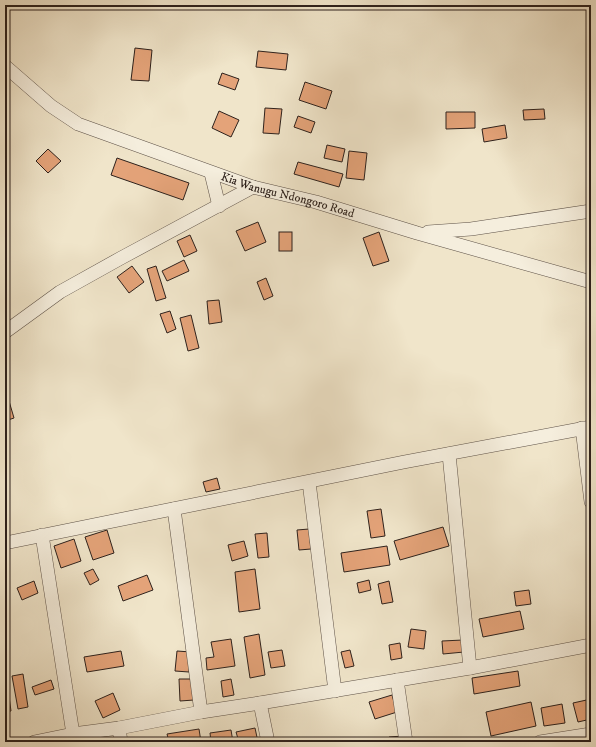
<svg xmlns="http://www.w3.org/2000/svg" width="596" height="747" font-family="'IM FELL DW Pica',serif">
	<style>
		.building { fill: #e4a379; stroke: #2d211c }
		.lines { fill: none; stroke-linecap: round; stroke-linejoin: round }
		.minor-casing { stroke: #5e5248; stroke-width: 14 }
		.minor { stroke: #f5eedd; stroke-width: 13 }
		.labels { text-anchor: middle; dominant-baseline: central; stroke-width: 4; stroke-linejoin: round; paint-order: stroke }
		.street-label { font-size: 12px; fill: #2d211c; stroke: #f5eedd }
	</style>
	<rect width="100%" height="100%" fill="#f0e5ca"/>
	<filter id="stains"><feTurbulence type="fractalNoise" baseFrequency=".005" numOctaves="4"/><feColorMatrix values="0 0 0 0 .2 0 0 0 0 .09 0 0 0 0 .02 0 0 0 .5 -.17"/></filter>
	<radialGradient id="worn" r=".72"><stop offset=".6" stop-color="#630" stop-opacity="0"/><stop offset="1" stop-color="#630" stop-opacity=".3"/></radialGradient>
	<g class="building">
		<path d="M135 48 152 50 149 81 131 80Z"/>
		<path d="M258 51 288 54 286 70 256 67Z"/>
		<path d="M222 73 239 79 235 90 218 84Z"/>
		<path d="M305 82 332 91 326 109 299 100Z"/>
		<path d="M265 108 282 109 279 134 263 133Z"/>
		<path d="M544 109 545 119 524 120 523 110Z"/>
		<path d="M219 111 239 120 231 137 212 128Z"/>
		<path d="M446 112H475V128L446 129Z"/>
		<path d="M298 116 315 122 311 133 294 127Z"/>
		<path d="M505 125 507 138 484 142 482 129Z"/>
		<path d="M327 145 345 149 342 162 324 158Z"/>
		<path d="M48 149 61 161 48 173 36 161Z"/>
		<path d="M349 151 367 153 364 180 346 178Z"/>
		<path d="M117 158 189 183 183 200 111 175Z"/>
		<path d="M298 162 343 174 339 187 294 174Z"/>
		<path d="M258 222 266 242 245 251 236 231Z"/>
		<rect x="279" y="232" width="13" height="19"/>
		<path d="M379 232 389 261 373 266 363 238Z"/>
		<path d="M190 235 197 251 184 257 177 241Z"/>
		<path d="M184 260 189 271 167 281 162 271Z"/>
		<path d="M132 266 144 282 129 293 117 277Z"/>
		<path d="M156 266 166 298 156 301 147 269Z"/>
		<path d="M266 278 273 296 264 300 257 282Z"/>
		<path d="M219 300 222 322 209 324 207 301Z"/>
		<path d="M170 311 176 329 167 333 160 314Z"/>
		<path d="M191 315 199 348 188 351 180 318Z"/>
		<path d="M9 401 14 418 5 421V402Z"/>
		<path d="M217 478 220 489 206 492 203 482Z"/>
		<path d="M381 509 385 536 371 538 367 511Z"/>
		<path d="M443 527 449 546 400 560 394 541Z"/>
		<path d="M309 529 311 549 299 550 297 530Z"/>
		<path d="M107 530 114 553 93 560 85 537Z"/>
		<path d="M267 533 269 557 258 558 255 534Z"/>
		<path d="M74 539 81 561 61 568 54 546Z"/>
		<path d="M244 541 248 556 232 561 228 545Z"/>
		<path d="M387 546 390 565 344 572 341 553Z"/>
		<path d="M93 569 99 580 90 585 84 573Z"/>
		<path d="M255 569 260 609 239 612 235 572Z"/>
		<path d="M147 575 153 590 123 601 118 586Z"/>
		<path d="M369 580 371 590 359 593 357 583Z"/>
		<path d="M34 581 38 593 22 600 17 588Z"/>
		<path d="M389 581 393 602 382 604 378 584Z"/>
		<path d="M529 590 531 604 516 606 514 592Z"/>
		<path d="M520 611 524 629 483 637 479 619Z"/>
		<path d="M411 629 426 631 424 649 408 647Z"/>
		<path d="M259 634 265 675 250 678 244 637Z"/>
		<path d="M231 639 235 666 207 670 206 658 214 657 211 642Z"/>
		<path d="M463 640 464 652 443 654 442 641Z"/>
		<path d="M400 643 402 658 391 660 389 645Z"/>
		<path d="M282 650 285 666 271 668 268 652Z"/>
		<path d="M350 650 354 666 345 668 341 652Z"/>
		<path d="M121 651 124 666 87 672 84 657Z"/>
		<path d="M177 651 191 652 189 672 175 671Z"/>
		<path d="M518 671 520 686 474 694 472 678Z"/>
		<path d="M23 674 28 707 18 709 12 676Z"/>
		<path d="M179 679H193L194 700 180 701Z"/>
		<path d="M231 679 234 695 223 697 221 681Z"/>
		<path d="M51 680 54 689 35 695 32 687Z"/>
		<path d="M8 689 11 711 5 712V690Z"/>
		<path d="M113 693 120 710 103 718 95 701Z"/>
		<path d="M392 695 397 712 375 719 369 702Z"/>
		<path d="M591 699V719L578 722 573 703Z"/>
		<path d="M531 702 536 726 491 736 486 712Z"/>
		<path d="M562 704 565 723 544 726 541 708Z"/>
		<path d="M255 728 258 742H239L236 732Z"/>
		<path d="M199 729 201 742H169L167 734Z"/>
		<path d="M231 730 233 742H223V740L211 742 210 733Z"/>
		<path d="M403 736V742H389V737Z"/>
	</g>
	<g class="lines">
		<defs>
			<g id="minor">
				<path id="s1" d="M5 66 51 106 78 124 253 187 316 202 417 233 591 282"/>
				<path d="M211 173 219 206"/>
				<path d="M428 232 471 229 591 211"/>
				<path d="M5 332 60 292 121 258 253 187"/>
				<path d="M582 428 591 502"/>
				<path d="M449 454 470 668"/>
				<path d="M309 482 335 691"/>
				<path d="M174 509 201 712"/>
				<path d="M42 535 73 734"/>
				<path d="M5 543 404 462 591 427"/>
				<path d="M397 680 406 742"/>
				<path d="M260 703 268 742"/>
				<path d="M119 728 121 742"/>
				<path d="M34 742 73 734 119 728 201 712 260 703 470 668 591 645"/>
				<path d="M540 742 591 734"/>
			</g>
		</defs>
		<use href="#minor" class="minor-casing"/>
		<use href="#minor" class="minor"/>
	</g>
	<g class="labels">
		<g class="street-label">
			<text stroke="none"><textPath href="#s1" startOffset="315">Kia Wanugu Ndongoro Road</textPath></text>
		</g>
	</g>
	<rect width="596" height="747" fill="none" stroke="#f0e5ca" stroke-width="20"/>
	<rect x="6" y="6" width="584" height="735" fill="none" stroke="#2d211c" stroke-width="2"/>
	<rect x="10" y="10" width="576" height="727" fill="none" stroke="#2d211c"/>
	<rect width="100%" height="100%" filter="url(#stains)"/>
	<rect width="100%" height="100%" fill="url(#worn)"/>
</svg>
